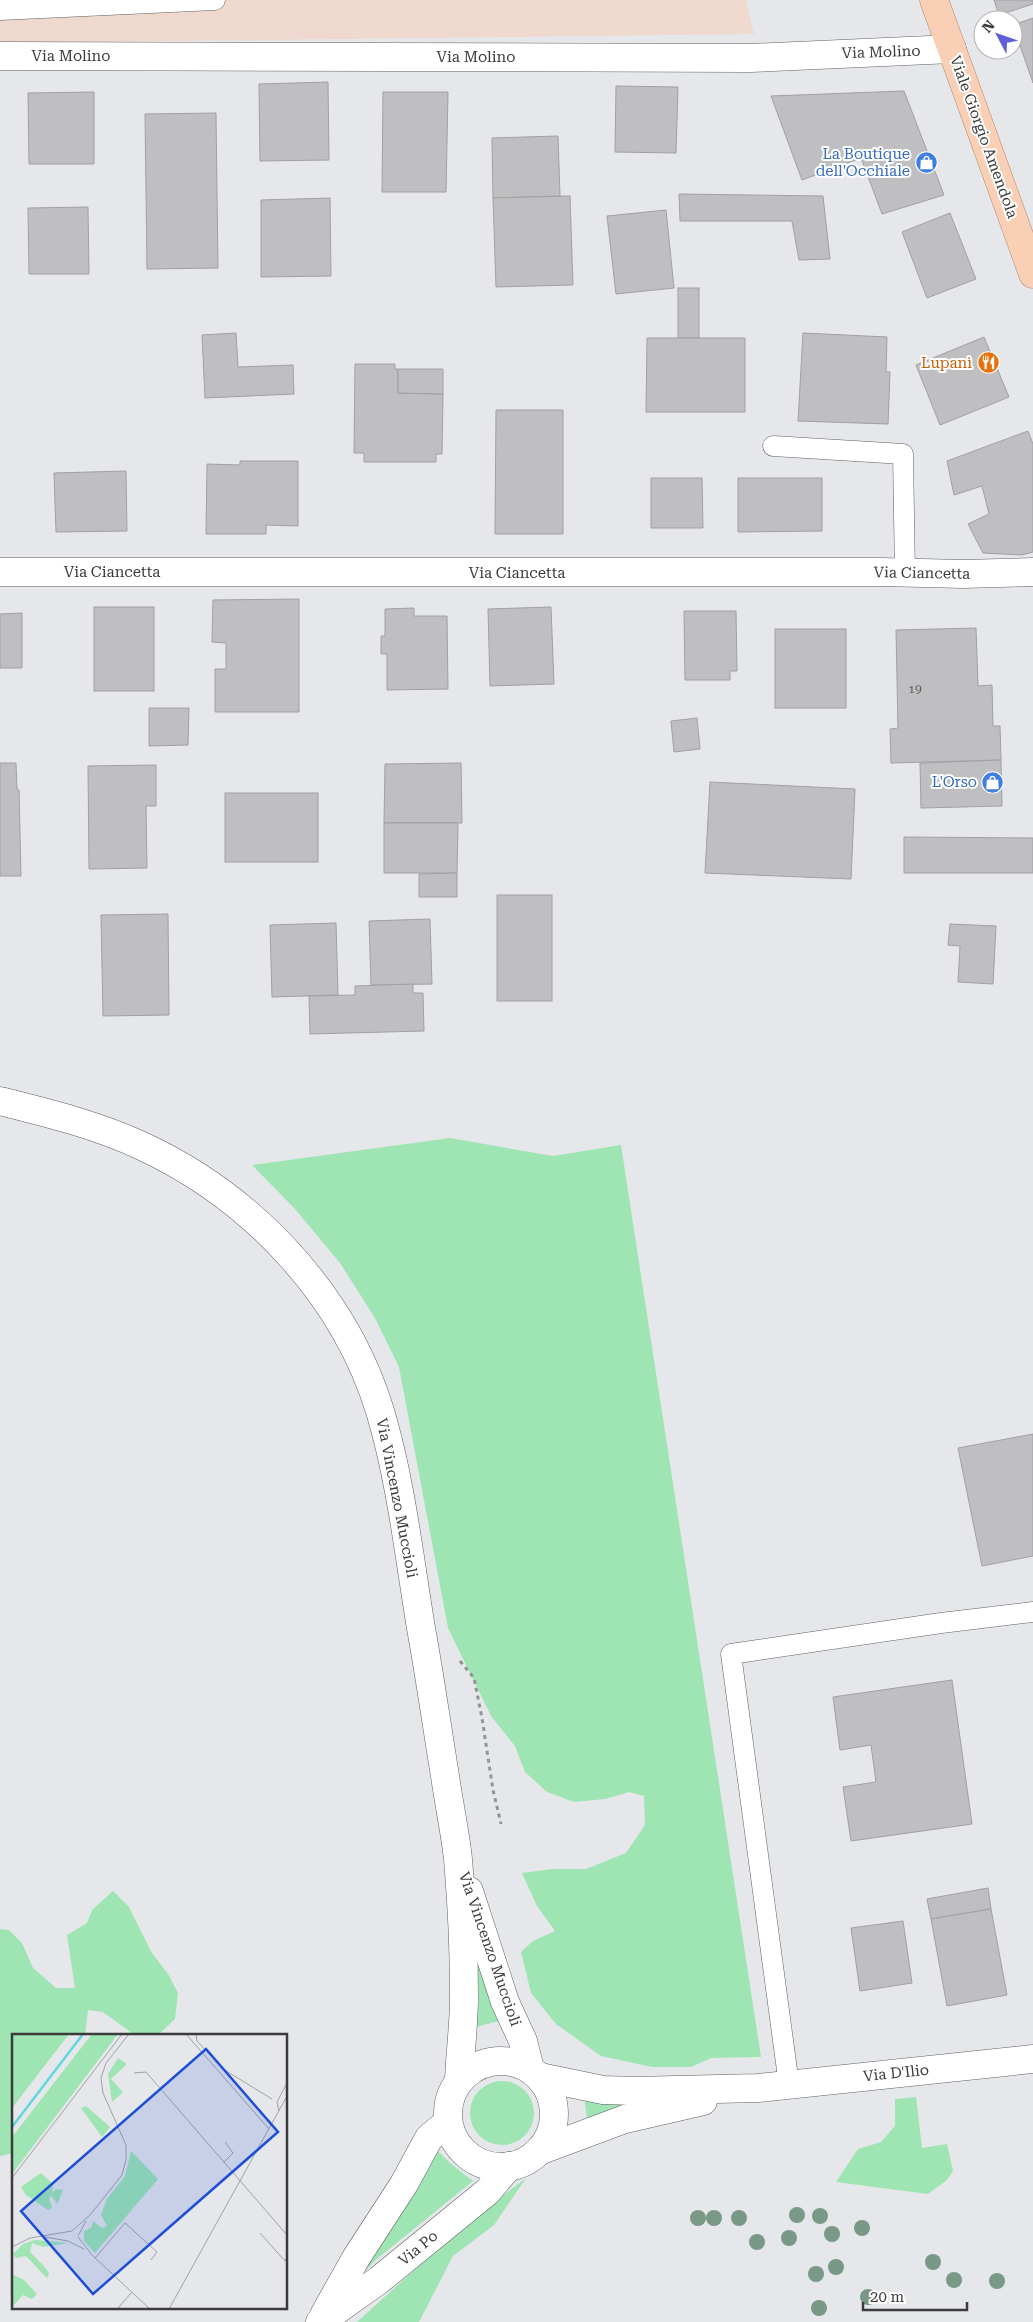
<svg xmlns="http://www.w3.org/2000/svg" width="1033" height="2322" font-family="'Roboto Serif',serif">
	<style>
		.commercial { fill: #efd8cd }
		.green { fill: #9ee5b3 }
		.building { fill: #bfbfc1; stroke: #a1a0a2 }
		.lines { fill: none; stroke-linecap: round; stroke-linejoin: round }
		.service-casing { stroke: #5e6062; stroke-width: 21 }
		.minor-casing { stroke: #5e6062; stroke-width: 29 }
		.tertiary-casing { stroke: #5e6062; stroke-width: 29 }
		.primary-casing { stroke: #b4886b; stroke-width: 29 }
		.path { stroke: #939496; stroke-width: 3; stroke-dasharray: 4 4; stroke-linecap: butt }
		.service { stroke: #fff; stroke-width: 20 }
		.minor { stroke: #fff; stroke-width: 28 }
		.tertiary { stroke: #fff; stroke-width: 28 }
		.primary { stroke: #f9d0b6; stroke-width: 28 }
		.tree { fill: #799886 }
		.labels { text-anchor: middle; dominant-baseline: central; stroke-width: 4; stroke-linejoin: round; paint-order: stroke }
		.number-label { font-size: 12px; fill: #5c5c5d }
		.street-label { font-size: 15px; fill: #3b3b3c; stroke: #fff }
		.shop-label { font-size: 15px; fill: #366cbe; stroke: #fff; text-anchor: end }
		.food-label { font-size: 15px; fill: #c56008; stroke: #fff; text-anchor: end }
		.inset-river { fill: none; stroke: #61d9dc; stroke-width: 2.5 }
		.inset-road { fill: none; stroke: #a1a2a4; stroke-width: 1 }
		.view { fill: #1d4ed8; fill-opacity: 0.15; stroke: #1d4ed8; stroke-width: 2.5 }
		.inset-edge { fill: none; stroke: #3b3b3c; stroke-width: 2.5 }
	</style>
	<rect width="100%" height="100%" fill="#e5e7ea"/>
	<path class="commercial" d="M0 0H746L754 34 0 43Z"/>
	<g class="green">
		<path d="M450 1138 553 1156 621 1145 761 2057 711 2058 691 2067H652L601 2056 556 2024 531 1993 521 1952 533 1941 555 1931 537 1906 522 1873 552 1869H586L626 1853 645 1825 644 1796 629 1792 605 1799 574 1802 547 1792 525 1772 515 1746 491 1716 448 1628 399 1367 375 1318 340 1263 295 1209 252 1165Z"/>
		<path d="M113 1891 129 1907 152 1953 168 1974 178 1993 175 2019 157 2036H136L103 2012 88 2010 85 2036H14V2153L0 2156V1929L9 1930 22 1943 33 1968 56 1988H75L67 1935 87 1923 92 1910Z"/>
		<path d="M477 1946 506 2019 476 2027 479 2001Z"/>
		<circle cx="502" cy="2113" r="32"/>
		<path d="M584 2095 654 2100 587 2119Z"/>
		<path d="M916 2097 922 2148 947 2144 953 2171 947 2180 928 2194 836 2182 858 2149 881 2142 895 2126V2099Z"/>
		<path d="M436 2149 451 2164 473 2181 378 2258 357 2279Z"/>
		<path d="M526 2178 494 2225 453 2256 419 2322H357L462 2227Z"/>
	</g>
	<g class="building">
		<path d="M994 0H1033V4L999 15Z"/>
		<path d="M1033 18V83L1013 25Z"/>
		<path d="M328 82 329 160 260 161 259 84Z"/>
		<path d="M616 86 678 87 676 153 615 152Z"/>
		<path d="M904 91 944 195 882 214 861 158 802 180 771 96Z"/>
		<path d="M94 92V164H29L28 93Z"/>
		<path d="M383 92H448L446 192H382Z"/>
		<path d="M216 113 218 268 147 269 145 114Z"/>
		<path d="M558 136 560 196 493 198 492 138Z"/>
		<path d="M679 194 823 196 830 259 799 260 792 221H680Z"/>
		<path d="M570 196 573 285 496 287 493 198Z"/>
		<path d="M330 198 331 276 261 277V200Z"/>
		<path d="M88 207 89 274H29L28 208Z"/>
		<path d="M666 210 674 288 616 294 607 216Z"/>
		<path d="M950 213 976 279 927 298 902 232Z"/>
		<rect x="678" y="288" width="21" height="50"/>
		<path d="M236 333 238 367 293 365 294 394 205 398 202 335Z"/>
		<path d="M803 333 887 337 886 372H890L888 424 798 421Z"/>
		<path d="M984 337 1009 397 940 425 916 365Z"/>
		<path d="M647 338H745V412H646Z"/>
		<path d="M355 364H395V369H398V393L443 394 442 454H436V462H364V453H354Z"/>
		<path d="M398 369H443V394L398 393Z"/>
		<path d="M496 410H563V534H495Z"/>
		<path d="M1028 431 1033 444V552L1022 555 983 553 968 524 989 514 982 486 954 495 947 461Z"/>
		<path d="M240 461H298V526L266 525V534H206L207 464 240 465Z"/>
		<path d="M126 471 127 531 56 532 54 473Z"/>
		<path d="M651 478H702L703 528H651Z"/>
		<path d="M738 478H822V531L738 532Z"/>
		<path d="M299 599V712H215V669H226V643L212 642 213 600Z"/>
		<rect x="94" y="607" width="60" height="84"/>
		<path d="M551 607 554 684 490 686 488 609Z"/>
		<path d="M414 608V616H447L448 689 387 690V654H381V636H385V609Z"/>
		<path d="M684 611H736L737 671H730V680H685Z"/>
		<path d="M22 613V668H0V614Z"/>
		<path d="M976 628 978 686 992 685 993 726H1000L1001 760 891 763 890 729 898 728 896 630Z"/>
		<rect x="775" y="629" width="71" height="79"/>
		<path d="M149 708H189L188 745 149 746Z"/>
		<path d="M697 718 700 749 674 752 671 721Z"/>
		<path d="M1001 760 1002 806 921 808 920 763Z"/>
		<path d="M0 763H16L17 789 19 790 21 876H0Z"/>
		<path d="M461 763 462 823H384L385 764Z"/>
		<path d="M156 765V806H146L147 868 89 869 88 766Z"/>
		<path d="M710 782 855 789 851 879 705 873Z"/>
		<rect x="225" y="793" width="93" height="69"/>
		<path d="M384 823H458L457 873H384Z"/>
		<path d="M904 837 1033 838V873H904Z"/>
		<path d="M457 873V897H419V874Z"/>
		<rect x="497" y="895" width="55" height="106"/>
		<path d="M168 914 169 1015 103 1016 101 915Z"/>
		<path d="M430 919 432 984 371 985 369 921Z"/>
		<path d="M336 923 338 995 272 997 270 925Z"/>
		<path d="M950 924 996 926 993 984 958 982 960 946 948 945Z"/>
		<path d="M413 984V993H423L424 1031 310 1034 309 996 355 995V986Z"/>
		<path d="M1033 1434V1556L982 1566 958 1448Z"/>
		<path d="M952 1680 972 1824 851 1841 843 1787 876 1782 871 1745 840 1750 833 1697Z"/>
		<path d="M988 1888 991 1909 931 1919 927 1899Z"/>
		<path d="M991 1909 1007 1995 947 2006 931 1919Z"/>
		<path d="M903 1921 912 1983 860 1991 851 1928Z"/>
	</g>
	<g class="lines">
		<defs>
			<g id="service">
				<path d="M0 10 215 0"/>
				<path d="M773 446 903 454 905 573"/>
				<path d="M789 2085 731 1654 941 1623 1033 1612"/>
			</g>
			<g id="minor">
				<path d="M0 56 750 58 952 49"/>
				<path d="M0 572H881L963 574 1033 572"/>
				<path d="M540 2077 603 2090 635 2091 758 2088 1033 2059"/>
				<path d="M539 2151 625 2119 703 2101"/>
			</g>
			<g id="tertiary">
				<path d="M0 1101C48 1113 97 1125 142 1146 252 1197 344 1294 380 1411 401 1481 409 1556 421 1628 430 1678 437 1727 445 1776 449 1804 455 1832 458 1859 462 1905 464 1952 464 1997 464 2025 460 2053 459 2081"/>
				<path d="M469 1891 505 2002 523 2041 530 2069"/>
				<circle cx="501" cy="2114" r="53"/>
				<path d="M324 2315 356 2258 404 2184 429 2138 448 2122"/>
				<path d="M320 2322 379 2280 487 2192 509 2166"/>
			</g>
			<path id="primary" d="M934 0 1033 274"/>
		</defs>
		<use href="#service" class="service-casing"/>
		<use href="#minor" class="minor-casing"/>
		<use href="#tertiary" class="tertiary-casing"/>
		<use href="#primary" class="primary-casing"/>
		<path class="path" d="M460 1661 474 1678 482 1718 493 1790 501 1824"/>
		<use href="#service" class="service"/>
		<use href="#minor" class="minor"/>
		<use href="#tertiary" class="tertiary"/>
		<use href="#primary" class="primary"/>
	</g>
	<g class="tree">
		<circle cx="797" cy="2215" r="8"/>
		<circle cx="820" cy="2216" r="8"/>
		<circle cx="698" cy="2218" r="8"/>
		<circle cx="714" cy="2218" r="8"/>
		<circle cx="739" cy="2218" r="8"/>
		<circle cx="862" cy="2228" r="8"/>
		<circle cx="832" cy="2234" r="8"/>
		<circle cx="789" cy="2238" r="8"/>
		<circle cx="757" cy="2242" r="8"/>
		<circle cx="933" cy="2262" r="8"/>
		<circle cx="836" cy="2267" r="8"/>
		<circle cx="816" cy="2274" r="8"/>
		<circle cx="954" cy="2280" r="8"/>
		<circle cx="997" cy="2281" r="8"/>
		<circle cx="868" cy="2297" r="8"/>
		<circle cx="819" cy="2308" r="8"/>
	</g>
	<defs>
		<symbol id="shop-disc" viewBox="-11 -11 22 22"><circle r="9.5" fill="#3f7fe0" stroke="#fff"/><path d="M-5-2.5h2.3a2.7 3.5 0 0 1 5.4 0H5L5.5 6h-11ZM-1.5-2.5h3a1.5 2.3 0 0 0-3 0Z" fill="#fff"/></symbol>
		<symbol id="restaurant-disc" viewBox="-11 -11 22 22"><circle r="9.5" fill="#e8710a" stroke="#fff"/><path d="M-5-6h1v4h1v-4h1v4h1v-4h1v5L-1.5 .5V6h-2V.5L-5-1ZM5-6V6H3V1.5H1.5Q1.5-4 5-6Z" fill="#fff"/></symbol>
	</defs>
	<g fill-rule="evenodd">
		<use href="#shop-disc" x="914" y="150" width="25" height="25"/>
		<use href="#restaurant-disc" x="976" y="350" width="25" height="25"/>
		<use href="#shop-disc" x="980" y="770" width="25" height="25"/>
	</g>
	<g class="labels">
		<g class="number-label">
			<text x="915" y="689">19</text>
		</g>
		<g class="street-label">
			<text transform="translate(881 52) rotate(-2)">Via Molino</text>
			<text x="71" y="56">Via Molino</text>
			<text x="476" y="57">Via Molino</text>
			<text transform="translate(984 137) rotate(70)">Viale Giorgio Amendola</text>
			<text x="112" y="572">Via Ciancetta</text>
			<text x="517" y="573">Via Ciancetta</text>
			<text transform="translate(922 573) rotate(1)">Via Ciancetta</text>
			<text transform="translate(397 1498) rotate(79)">Via Vincenzo Muccioli</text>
			<text transform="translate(490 1949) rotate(71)">Via Vincenzo Muccioli</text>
			<text transform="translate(896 2073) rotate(-6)">Via D'Ilio</text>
			<text transform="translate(418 2248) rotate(-39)">Via Po</text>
		</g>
		<g class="shop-label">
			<text x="910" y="154">La Boutique<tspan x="910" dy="17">dell'Occhiale</tspan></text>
			<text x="977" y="782">L'Orso</text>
		</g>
		<g class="food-label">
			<text x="972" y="363">Lupanì</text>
		</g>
	</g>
	<g transform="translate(12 2034)">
		<rect width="275" height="275" fill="#e5e7ea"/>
		<path d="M0 0H57L0 74ZM80 0H106L0 140V103ZM106 24 115 30 99 45 111 58 100 68 96 40ZM74 72 98 93 90 103 69 74ZM119 117 146 145 83 219 72 207V197L79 194 81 187 90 194 95 192 89 181 95 165 113 142ZM29 139 41 150 40 159 44 155 51 156 45 170 40 162 37 164 40 174 36 176 14 161 9 153ZM23 206 57 209 31 213 20 209 18 218 31 231 37 239 35 244 14 222 4 224 1 220 11 210ZM0 240 12 246 25 260 20 265 11 261 0 273Z" fill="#9ee5b3"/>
		<path class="inset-river" d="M0 93 71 0"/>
		<path class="inset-road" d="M174 0 257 95M184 0 185 7 211 35 260 65M122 39 134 38 275 201M267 77 265 68 275 49M212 128 221 119 213 108M0 144 110 0M248 199 273 227 275 223M66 202 74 187M33 203 56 207 72 215M66 203 80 221 138 275M0 213 18 204 60 197 78 181 110 141 114 126V111L91 59 89 44 94 29 117 0M83 224 113 189 145 218 139 226M106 274 120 258M157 275 275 62"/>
		<path class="view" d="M194 15 266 98 81 260 9 177Z"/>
		<rect width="275" height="275" class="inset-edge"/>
	</g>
	<g transform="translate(998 35) rotate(311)"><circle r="24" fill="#ffffff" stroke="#b1b1b1"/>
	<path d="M0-4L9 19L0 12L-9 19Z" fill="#605fd7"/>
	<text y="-8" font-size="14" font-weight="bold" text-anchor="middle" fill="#3b3b3c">N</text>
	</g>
	<path d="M863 2302v8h104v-8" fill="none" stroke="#3b3b3c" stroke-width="2.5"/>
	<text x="870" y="2302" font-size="15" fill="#3b3b3c" stroke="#ffffff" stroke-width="4" paint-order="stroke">20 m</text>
</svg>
